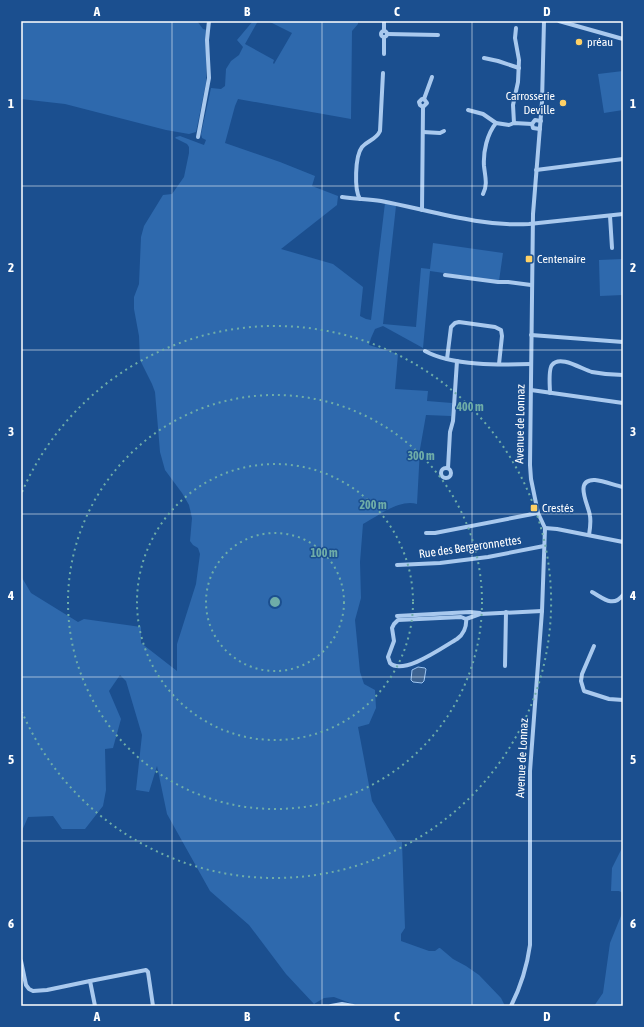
<svg xmlns="http://www.w3.org/2000/svg" width="644" height="1027" font-family="'Asap Condensed',sans-serif">
	<style>
		.green { fill: #2e69ad }
		.water { fill: #3c6290; stroke: #9cc4f0 }
		.lines { fill: none; stroke-linecap: round; stroke-linejoin: round }
		.minor { stroke: #a9c9ee; stroke-width: 4 }
		.grid { fill: none; stroke: #fff; stroke-width: 1; stroke-opacity: 0.55 }
		.ring { fill: none; stroke: #6fada8; stroke-width: 2; stroke-dasharray: 2 4 }
		.poi-dot { fill: #ffd166; stroke: #1b4f8f; stroke-width: 1.5 }
		.labels { text-anchor: middle; dominant-baseline: central; stroke-width: 3; stroke-linejoin: round; paint-order: stroke }
		.poi-label { font-size: 12px; fill: #fff; stroke: #1b4f8f; text-anchor: start }
		.street-label { font-size: 12px; fill: #fff; stroke: #1b4f8f }
		.centre { fill: #6fada8; stroke: #1b4f8f; stroke-width: 2 }
		.ring-label { font-size: 12px; text-anchor: middle; font-weight: bold; fill: #6fada8; stroke: #1b4f8f; stroke-width: 3; stroke-linejoin: round; paint-order: stroke }
		.neatline { fill: none; stroke: #fff; stroke-width: 1.5 }
		.grid-label { font-size: 13px; text-anchor: middle; font-weight: bold; fill: #fff }
	</style>
	<rect width="100%" height="100%" fill="#1b4f8f"/>
	<g class="green">
		<path d="M21 21H197L203 29 207 30 206 83 196 132 189 134 166 130 65 104 21 99Z"/>
		<path d="M253 21H258L245 44 274 60 273 63 274 64 292 33 268 21H358V24L352 31 351 119 238 99 235 106 225 143 280 162 315 176 312 186 338 196 337 205 281 249 333 264 363 287 360 316 366 319 371 320 385 203 396 206 383 324 416 327 421 268 430 269 433 243 503 253 499 281 430 271 423 348 383 326 375 329 371 338 369 345 398 354 395 389 428 391 427 401 452 403 451 416 426 415 420 449 417 504C399 499 378 516 363 524L360 562 361 598 355 620 360 672 364 684 375 690 376 708 369 724 358 727 372 801 397 842H402L405 928 401 934V941L429 951H435L439 948H440L453 959 466 966 479 975 501 998 505 1006H358L334 997 324 998 314 1004 286 974 249 925 210 891 167 814 157 766 149 792 136 790 142 735 126 681 120 675 109 691 121 719 113 748 105 749 106 790 103 806 85 829H62L53 816 28 817 21 833V576L31 593 78 622 84 619 141 627V643L177 671V644L196 584 200 554 198 548 193 545 190 541 192 518 189 505 182 493 165 470 160 452 155 392 152 384 140 360 139 336 134 309V297L139 284 141 237 144 226 163 195 172 194 184 177 189 153V147L187 144 175 138 176 137 180 136 204 145 206 140 202 138 201 134 211 88 221 89 225 86 226 69 231 61 239 55 243 47 237 40Z"/>
		<path d="M623 71V110L604 113 598 74Z"/>
		<path d="M623 259V295L600 296 599 260Z"/>
		<path d="M623 846V893L619 891H611L612 868Z"/>
		<path d="M623 911V1006H594L603 993 610 943Z"/>
	</g>
	<path class="water" d="M418 667 425 668 426 669 424 681 422 683 413 682 411 680 412 670Z"/>
	<g class="lines">
		<g class="minor">
			<path d="M559 21 623 39"/>
			<path d="M384 31V21"/>
			<circle cx="384" cy="34" r="3"/>
			<path d="M387 34 438 35"/>
			<path d="M384 54V37"/>
			<path d="M484 58 498 61 519 68"/>
			<path d="M423 107 420 105 419 102 422 99H424L432 77"/>
			<path d="M468 110 483 114 496 123"/>
			<path d="M514 123 513 105 518 82 519 60 515 38 516 28"/>
			<path d="M540 129 533 128 532 124 535 120 541 121"/>
			<path d="M423 132 440 133 444 131"/>
			<path d="M198 137 209 78 207 40 209 21"/>
			<path d="M536 170 623 159"/>
			<path d="M483 194C488 185 485 176 484 166 483 152 487 134 496 123L509 125 514 123 532 124"/>
			<path d="M342 197C355 199 368 199 381 201 429 210 480 227 529 224L623 214"/>
			<path d="M360 199C354 190 355 156 362 147 368 140 376 140 380 131L383 73"/>
			<path d="M422 210 423 107 427 103 424 99"/>
			<path d="M610 216 612 248"/>
			<path d="M445 275 498 282H508L531 285"/>
			<path d="M531 335 623 342"/>
			<path d="M425 351C452 366 501 365 531 364"/>
			<path d="M447 359 451 327 455 323 459 322 495 327 501 330 502 336 499 364"/>
			<path d="M531 390 623 403"/>
			<path d="M550 393C550 387 548 370 552 365 560 354 583 370 592 372 602 374 613 375 623 375"/>
			<path d="M448 468 450 432 453 421 457 361"/>
			<circle cx="446" cy="473" r="5"/>
			<path d="M545 528 557 529 623 542"/>
			<path d="M426 533H435L538 513"/>
			<path d="M589 535C590 529 591 522 590 516 589 506 573 479 595 480 604 481 614 485 623 487"/>
			<path d="M397 565 440 563 488 557 544 546"/>
			<path d="M592 592C603 598 613 608 623 595"/>
			<path d="M397 616 470 612 480 613"/>
			<path d="M466 619C467 627 463 635 457 639 443 647 403 676 390 663L388 657 394 641 392 628 394 624 398 620 461 617 466 619 480 614 542 611"/>
			<path d="M594 646 582 674 581 681 584 691 609 699 623 700"/>
			<path d="M505 666 506 612"/>
			<path d="M21 961 26 985 29 989 33 991 47 990 90 981 95 1006"/>
			<path d="M90 981 146 970 148 972 153 1006"/>
			<path d="M331 1006 342 1004 353 1006"/>
			<path d="M511 1006C521 986 527 967 530 945V771L542 611 545 528 538 513 531 479 530 465 533 214 542 102 544 21"/>
		</g>
	</g>
	<path class="grid" d="M172 21V1006M322 21V1006M472 21V1006M21 186H623M21 350H623M21 514H623M21 677H623M21 841H623"/>
	<g class="ring">
		<circle cx="275" cy="602" r="69"/>
		<circle cx="275" cy="602" r="138"/>
		<circle cx="275" cy="602" r="207"/>
		<path d="M22 492A276 276 0 1 1 22 712"/>
	</g>
	<g class="poi-dot">
		<circle cx="579" cy="42" r="4"/>
		<circle cx="563" cy="103" r="4"/>
		<rect x="525" y="255" width="8" height="8" rx="2"/>
		<rect x="530" y="504" width="8" height="8" rx="2"/>
	</g>
	<g class="labels">
		<g class="poi-label">
			<text x="587" y="42">préau</text>
			<text x="555" y="96" text-anchor="end">Carrosserie<tspan x="555" dy="14">Deville</tspan></text>
			<text x="537" y="259">Centenaire</text>
			<text x="542" y="508">Crestés</text>
		</g>
		<g class="street-label">
			<text transform="translate(520 424) rotate(-89)">Avenue de Lonnaz</text>
			<text transform="translate(470 547) rotate(-8)">Rue des Bergeronnettes</text>
			<text transform="translate(522 758) rotate(-87)">Avenue de Lonnaz</text>
		</g>
	</g>
	<circle cx="275" cy="602" r="6" class="centre"/>
	<g class="ring-label">
		<text x="470" y="411">400 m</text>
		<text x="421" y="460">300 m</text>
		<text x="373" y="509">200 m</text>
		<text x="324" y="557">100 m</text>
	</g>
	<rect width="644" height="1027" fill="none" stroke="#1b4f8f" stroke-width="44"/>
	<rect x="22" y="22" width="600" height="983" class="neatline"/>
	<g class="grid-label">
		<text x="97" y="16">A</text>
		<text x="247" y="16">B</text>
		<text x="397" y="16">C</text>
		<text x="547" y="16">D</text>
		<text x="11" y="108">1</text>
		<text x="633" y="108">1</text>
		<text x="11" y="272">2</text>
		<text x="633" y="272">2</text>
		<text x="11" y="436">3</text>
		<text x="633" y="436">3</text>
		<text x="11" y="600">4</text>
		<text x="633" y="600">4</text>
		<text x="11" y="764">5</text>
		<text x="633" y="764">5</text>
		<text x="11" y="928">6</text>
		<text x="633" y="928">6</text>
		<text x="97" y="1021">A</text>
		<text x="247" y="1021">B</text>
		<text x="397" y="1021">C</text>
		<text x="547" y="1021">D</text>
	</g>
</svg>
